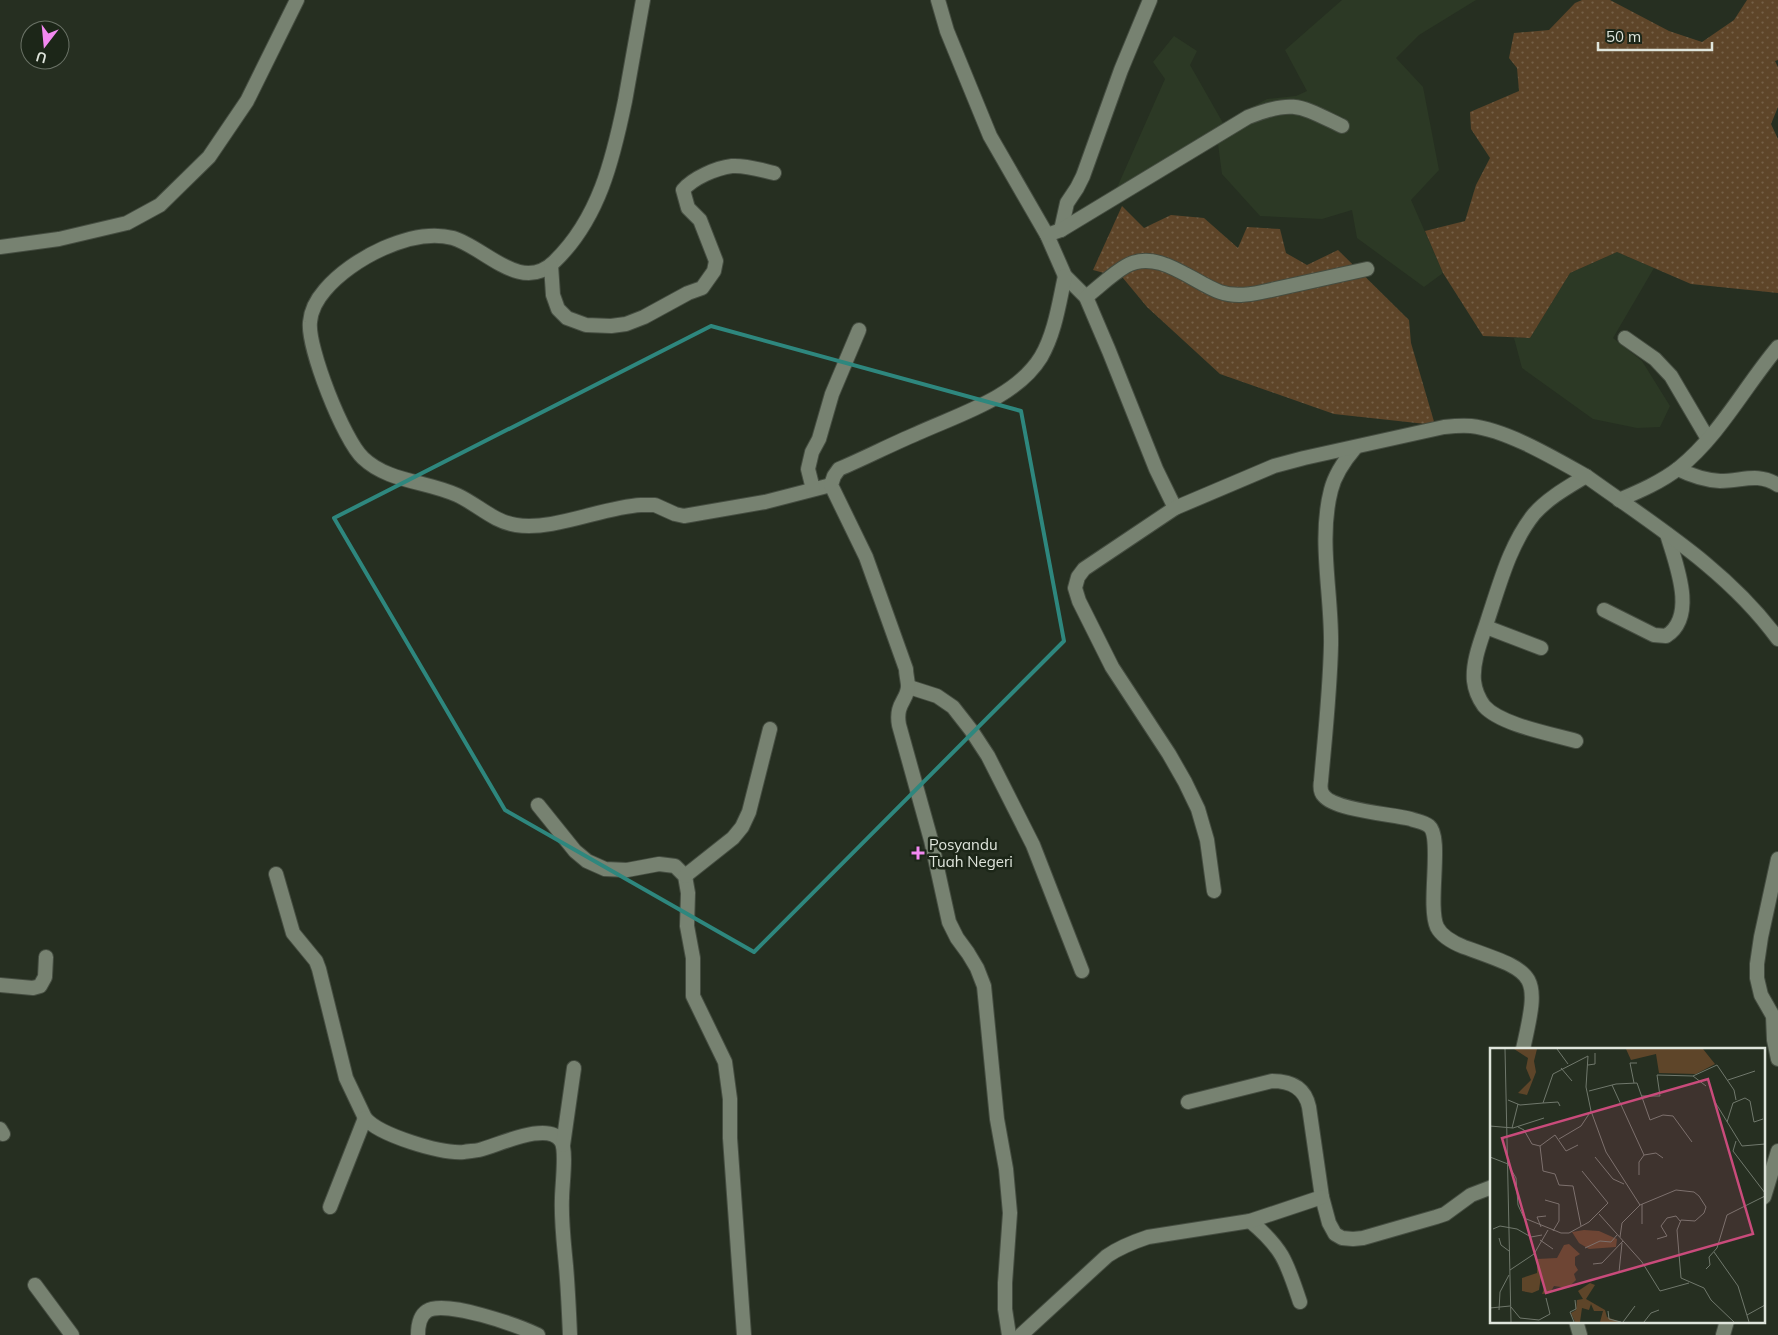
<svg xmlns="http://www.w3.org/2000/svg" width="1778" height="1335" font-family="Mulish,sans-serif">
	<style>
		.built { fill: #2c3925 }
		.grass { fill: url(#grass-dots) }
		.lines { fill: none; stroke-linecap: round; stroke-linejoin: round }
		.minor-casing { stroke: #454d41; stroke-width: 16 }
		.minor { stroke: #778271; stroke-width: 14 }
		.marked { fill: none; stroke: #2e877e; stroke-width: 4; stroke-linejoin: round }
		.poi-dot { fill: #f389f1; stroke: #1c2618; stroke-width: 2 }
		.labels { text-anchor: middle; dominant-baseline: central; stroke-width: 5; stroke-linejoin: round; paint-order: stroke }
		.poi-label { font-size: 15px; fill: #dfe5dc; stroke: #1c2618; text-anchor: start }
		.inset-road { fill: none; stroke: #70786c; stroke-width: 1 }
		.view { fill: #c94b7b; fill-opacity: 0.15; stroke: #c94b7b; stroke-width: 2.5 }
		.inset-edge { fill: none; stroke: #dfe5dc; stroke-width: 2.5 }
	</style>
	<defs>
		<pattern id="grass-dots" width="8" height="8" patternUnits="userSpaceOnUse" patternTransform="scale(1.25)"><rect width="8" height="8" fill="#5e4529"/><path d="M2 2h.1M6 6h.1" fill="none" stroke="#756047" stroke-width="1.8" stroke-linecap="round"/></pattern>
	</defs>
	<rect width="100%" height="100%" fill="#262f21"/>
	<g class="built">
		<path d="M1342 0H1476L1419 35 1396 58 1423 87 1439 170 1411 200 1443 273 1424 287 1357 238 1352 210 1322 219 1260 216 1222 174 1218 144 1116 190 1165 79 1153 62 1174 36 1197 51 1190 65 1223 123 1267 99 1296 96 1307 91 1285 50Z"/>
		<path d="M1617 252 1654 268 1613 338 1642 361 1670 406 1660 427 1637 428 1593 419 1522 368 1514 338H1530L1570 273Z"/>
	</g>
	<g class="grass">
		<path d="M1582 0H1610L1669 31 1702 42 1734 20 1747 0H1778V60L1775 61 1778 67V107L1771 124 1778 139V293L1691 284 1617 252 1570 273 1530 338 1483 336 1443 273 1425 231 1465 221 1476 185 1490 158 1471 129 1470 112 1519 91 1517 68 1509 58 1514 33 1549 30 1575 3Z"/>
		<path d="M1122 206 1144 228 1171 215 1204 218 1238 248 1247 227 1280 229 1286 253 1307 265 1338 250 1409 320 1411 343 1435 425 1334 414 1220 374 1147 307 1123 278 1093 270Z"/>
	</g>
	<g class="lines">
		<defs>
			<g id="minor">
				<path d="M643 0C637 34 631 67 625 101 613 159 599 219 554 262 521 294 484 247 453 238 412 227 351 259 325 290 318 298 311 310 310 322 307 347 344 441 363 458 388 482 427 481 457 495 477 504 494 522 516 525 554 531 603 507 641 505H655L675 514 684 516 765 502 831 485"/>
				<path d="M938 0 947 31 990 136 1047 235 1065 276 1086 297 1109 351 1156 469 1175 508"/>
				<path d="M1061 230 1067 203 1077 188 1083 176 1121 70 1150 0"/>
				<path d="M1047 235 1061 230 1248 117C1294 99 1300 106 1342 126"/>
				<path d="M0 247 59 239 127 223 160 205 209 157 247 101 297 0"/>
				<path d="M551 265 553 295 558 309 567 318 586 325 611 326 626 324 644 317 688 293 702 288 714 271 716 261 700 220 688 208 683 190C693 178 716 168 732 166 746 165 761 170 774 173"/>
				<path d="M1086 297C1099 287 1112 274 1126 266 1158 248 1192 282 1220 292 1234 297 1248 295 1262 292L1367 269"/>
				<path d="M1625 338 1655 359 1671 376 1708 439"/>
				<path d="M1355 448C1344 461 1335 474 1331 490 1318 540 1332 595 1331 645 1330 691 1325 736 1321 781 1320 787 1320 792 1324 796 1335 810 1391 814 1411 819 1416 821 1424 822 1429 826 1443 837 1427 905 1437 927 1442 937 1454 943 1464 947 1536 973 1541 971 1523 1049"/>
				<path d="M1678 469C1692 476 1704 480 1720 481 1743 481 1757 472 1778 485"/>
				<path d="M813 489 808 469 812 452 819 439 832 394 859 330"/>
				<path d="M1619 500C1640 491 1661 482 1679 468 1720 435 1745 386 1778 347"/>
				<path d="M1604 610 1654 635 1666 636C1698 616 1675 562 1667 534"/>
				<path d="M1486 627 1541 648"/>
				<path d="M909 687 937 696 953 707 971 730 988 756 1033 845 1082 971"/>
				<path d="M1576 741C1552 734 1501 725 1484 706 1479 699 1475 690 1474 681 1472 661 1482 638 1488 619 1500 583 1510 544 1534 514 1548 498 1568 487 1586 476"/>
				<path d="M538 805 575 851 587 861 605 869 627 870 659 864 675 866 685 876 688 893 687 926 693 958V996L725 1062 730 1099V1138L744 1335"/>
				<path d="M1778 859 1761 937 1757 964V978L1761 995 1773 1016 1774 1040 1778 1059"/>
				<path d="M276 874 293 933 316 961 319 969 346 1078 365 1118C379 1135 441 1154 464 1152 468 1151 474 1151 479 1150 497 1146 548 1120 561 1141 567 1150 562 1186 562 1198 561 1221 564 1244 566 1266 568 1289 569 1312 570 1335"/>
				<path d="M685 876 733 838 742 827 749 812 770 729"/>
				<path d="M1214 891 1207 840 1198 809 1185 782 1169 754 1112 667 1079 601 1075 588 1078 577 1084 569 1175 508 1274 466 1304 458 1444 427C1453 426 1462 425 1471 426 1507 430 1554 458 1586 476 1654 525 1728 570 1778 639"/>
				<path d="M0 985 33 988 40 986 45 977 46 957"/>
				<path d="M1188 1102 1272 1081C1291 1081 1305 1088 1309 1107L1322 1197 1329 1223 1335 1234 1342 1238 1353 1239 1363 1238 1436 1217 1445 1214 1471 1195 1492 1187"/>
				<path d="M0 1129 3 1134"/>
				<path d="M563 1145 574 1068"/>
				<path d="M1764 1197 1778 1151"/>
				<path d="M330 1207 365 1118"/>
				<path d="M1250 1221C1283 1248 1287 1263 1300 1302"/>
				<path d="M35 1285 72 1335"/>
				<path d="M1576 1321 1580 1335"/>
				<path d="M418 1335C418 1326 419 1316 427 1311 445 1299 519 1326 538 1335"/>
				<path d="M1009 1335 1005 1309V1283L1010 1213 1006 1169 997 1119 984 986 977 968 968 953 957 938 949 922 931 840 899 725C895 703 908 700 908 686 908 681 906 675 906 669L866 557 831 485 834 476 839 469C865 458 890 445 916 434 957 415 1016 398 1041 357 1055 333 1059 303 1065 276"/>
				<path d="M1021 1335 1107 1256C1120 1247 1133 1242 1148 1237L1250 1221 1322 1197"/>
				<path d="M1723 1335 1727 1321"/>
			</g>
		</defs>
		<use href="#minor" class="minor-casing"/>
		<use href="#minor" class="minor"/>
	</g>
	<path class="marked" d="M711 326 1021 411 1064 641 754 952 505 810 334 518Z"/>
	<path class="poi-dot" d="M915.5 845.5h5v5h5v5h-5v5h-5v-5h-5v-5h5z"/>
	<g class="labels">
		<g class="poi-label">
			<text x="929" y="844">Posyandu<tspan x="929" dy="17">Tuah Negeri</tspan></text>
		</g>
	</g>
	<g transform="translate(1490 1048)">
		<rect width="275" height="275" fill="#262f21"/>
		<path d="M94 182 109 183 127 191 126 199 99 201 89 195 82 184ZM79 196 90 206 85 209V217L88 222 84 226 86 232 78 240 64 238 60 245 52 246 55 238 51 228 49 242 42 245 32 243V230L47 225V211L67 210 74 197ZM100 235 105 237 96 251 115 262 117 269 130 274H110L113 263H104L101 256 99 262 92 260 90 274H85L81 265 86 262 87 252 93 251 88 243Z" fill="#5e4529"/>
		<path d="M24 1H47L44 13 46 24 37 47 28 45 41 32 36 20 38 10ZM136 1H213L225 16 206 26 169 25 166 6 141 12Z" fill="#5e4529"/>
		<path class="inset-road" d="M15 1 21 274M67 1 78 16M98 17 105 16V5M71 20 82 33M203 28 216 38M238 32 265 23M144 35 140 15H147M122 37 154 107 166 105 173 110M99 43 126 36 147 35 160 72 173 67 183 68 202 94M152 48H170L167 27 203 28 227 17 244 42 246 52M18 52 30 57 53 55 63 26 98 8 96 39 101 63 91 78 69 91M225 54 252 98 275 96M53 55 68 54 70 58M101 63 116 104 150 157 132 175 130 189M237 74 243 55 255 50 260 53 264 74 273 71M0 78 23 80 54 70M28 79 34 82 42 96 50 98M22 80 28 56M246 93 243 103 275 145M88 97 76 103 65 87 50 98 53 123 65 126 69 137 83 138 91 178M0 109 18 116 26 130 28 157 34 170 71 185H79L99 174 118 155 92 123M105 109 123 131 134 136M149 127V114L154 107M55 152 69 156V173L63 183M150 157 186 142 204 144 209 148 216 159 214 165 205 173 191 172 187 182 191 230 214 240 221 252 244 274M109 166 152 214 170 243 199 235M152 176V156M51 179 47 169 56 168M3 181 10 178 27 181 41 189 52 187M9 190 11 197 19 203M167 191 177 188 171 178 177 170 186 168 190 173M50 192 63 201M95 200 110 193 121 194 127 187M224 204 248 238 259 274M103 216 112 215 133 193M216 221 220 217 219 209 227 200 237 167 275 148M20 222 44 206 58 182M129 224 132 195M21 259 30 270 49 272 60 266 56 250M0 260 20 258M9 262 10 244 19 227M118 263 119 271 131 274M257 267 275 257M84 274 80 264 86 261 85 252M133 274 145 258M154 274 161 265 169 262"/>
		<path class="view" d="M218 31 263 186 56 245 12 90Z"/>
		<rect width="275" height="275" class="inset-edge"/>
	</g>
	<g transform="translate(45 45) rotate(196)"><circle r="24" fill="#1c2618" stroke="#6a7266"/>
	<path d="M0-4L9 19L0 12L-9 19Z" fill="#f389f1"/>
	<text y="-8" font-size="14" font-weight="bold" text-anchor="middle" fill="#dfe5dc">U</text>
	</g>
	<path d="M1598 42v8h114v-8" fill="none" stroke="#dfe5dc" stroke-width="2.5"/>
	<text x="1606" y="42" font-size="15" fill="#dfe5dc" stroke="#1c2618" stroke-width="4" paint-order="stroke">50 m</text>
</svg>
